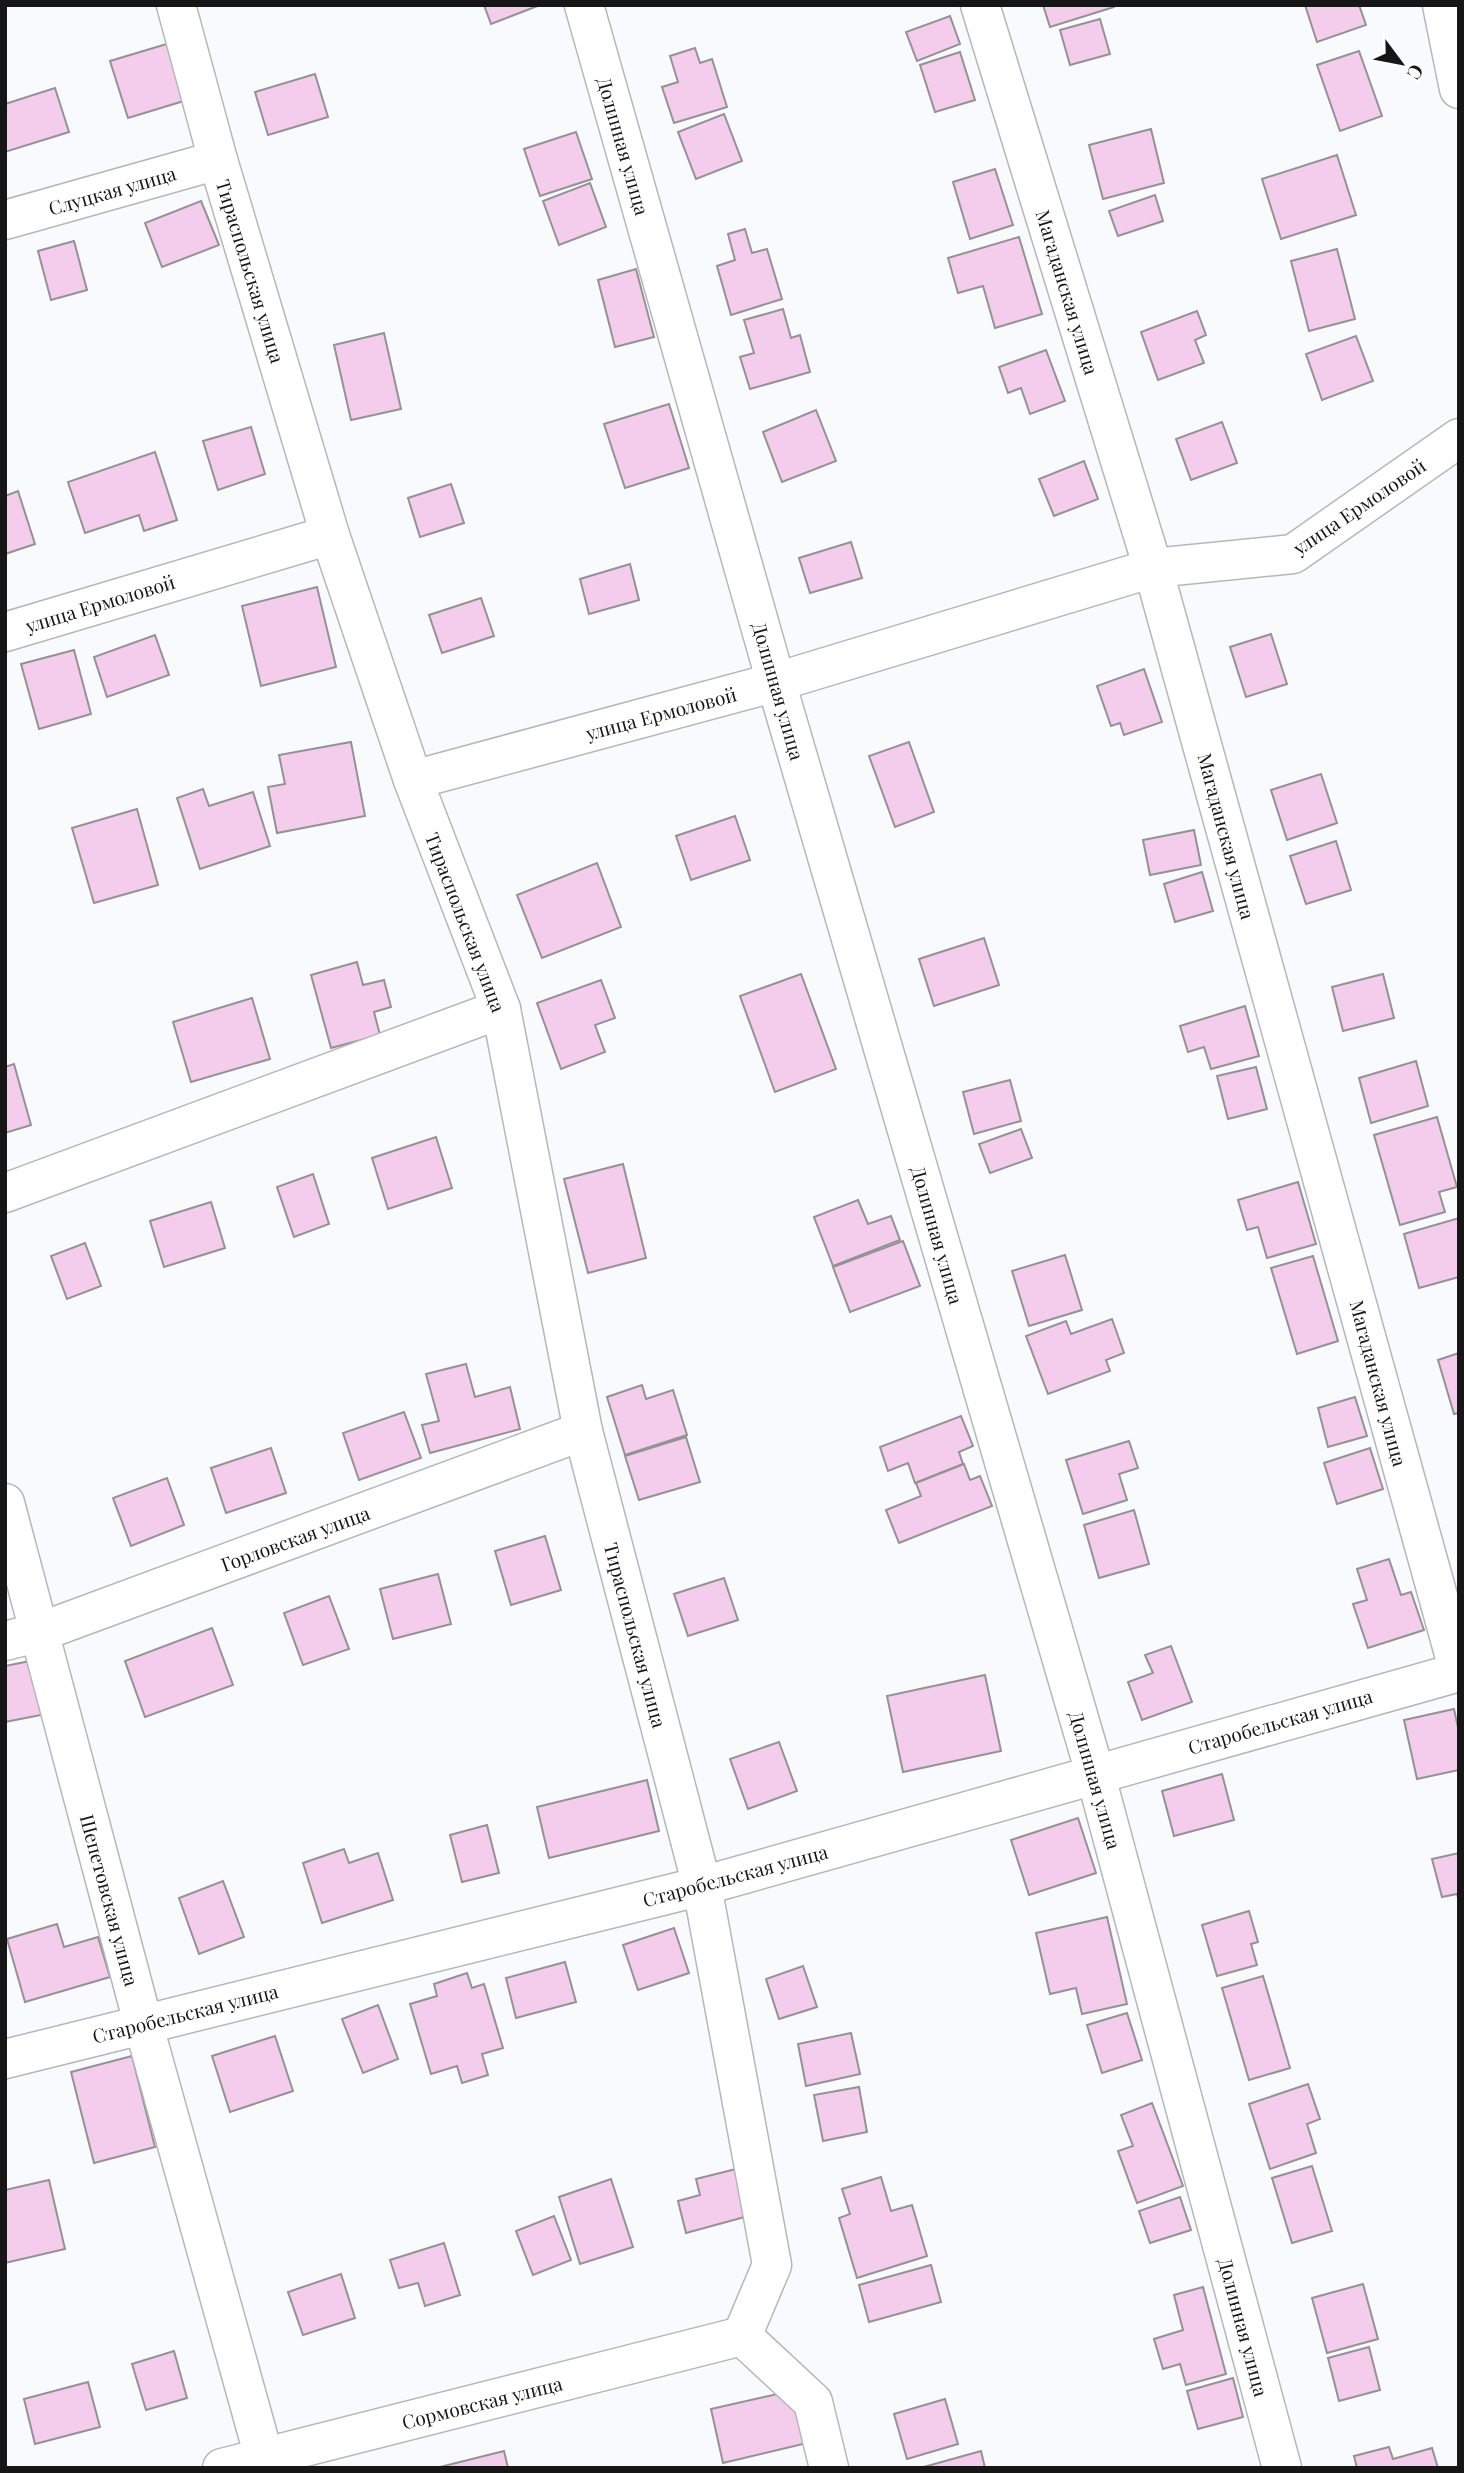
<svg xmlns="http://www.w3.org/2000/svg" width="1464" height="2473" font-family="'Playfair Display',serif">
	<style>
		.building { fill: #f4cdec; stroke: #949293; stroke-width: 2 }
		.lines { fill: none; stroke-linecap: round; stroke-linejoin: round }
		.minor-casing { stroke: #b6b7b9; stroke-width: 41 }
		.minor { stroke: #fff; stroke-width: 38 }
		.labels { text-anchor: middle; dominant-baseline: central; stroke-width: 5; stroke-linejoin: round; paint-order: stroke }
		.street-label { font-size: 19px; fill: #161617; stroke: #fff }
	</style>
	<rect width="100%" height="100%" fill="#f9fafd"/>
	<g class="building">
		<path d="M484 5H540L491 24Z"/>
		<path d="M1043 5H1114V7L1050 27Z"/>
		<path d="M1305 5H1359L1366 25 1317 42Z"/>
		<path d="M950 16 960 44 917 61 906 32Z"/>
		<path d="M1100 19 1110 54 1070 65 1060 30Z"/>
		<path d="M170 43 187 100 128 118 110 61Z"/>
		<path d="M695 48 700 63 712 59 727 107 674 123 662 87 678 82 670 56Z"/>
		<path d="M1359 51 1382 116 1340 131 1317 65Z"/>
		<path d="M960 52 975 100 935 112 920 65Z"/>
		<path d="M315 74 328 117 268 135 255 92Z"/>
		<path d="M55 88 69 132 5 152V104Z"/>
		<path d="M724 114 742 161 696 179 678 132Z"/>
		<path d="M1151 129 1164 183 1103 199 1089 145Z"/>
		<path d="M576 132 592 179 540 196 524 149Z"/>
		<path d="M1337 155 1356 215 1281 239 1262 179Z"/>
		<path d="M995 169 1013 225 970 239 953 182Z"/>
		<path d="M590 183 606 227 559 245 543 201Z"/>
		<path d="M1155 195 1163 221 1118 236 1109 211Z"/>
		<path d="M201 201 219 245 162 267 145 223Z"/>
		<path d="M745 229 752 253 767 249 782 299 731 315 717 266 735 260 728 234Z"/>
		<path d="M1019 237 1042 314 995 328 983 286 958 293 948 258Z"/>
		<path d="M74 241 87 290 51 300 38 251Z"/>
		<path d="M1337 249 1355 319 1309 331 1291 261Z"/>
		<path d="M636 269 654 337 615 347 598 280Z"/>
		<path d="M783 309 791 338 800 335 810 372 750 389 740 357 754 353 744 320Z"/>
		<path d="M1197 311 1206 335 1195 340 1204 363 1158 380 1141 332Z"/>
		<path d="M384 333 401 409 351 420 334 345Z"/>
		<path d="M1356 336 1373 381 1322 400 1306 354Z"/>
		<path d="M1046 350 1065 401 1030 414 1021 388 1008 393 999 367Z"/>
		<path d="M669 404 689 468 625 488 604 424Z"/>
		<path d="M816 410 836 461 782 482 763 432Z"/>
		<path d="M1222 422 1237 463 1191 480 1176 439Z"/>
		<path d="M251 427 265 474 218 490 203 441Z"/>
		<path d="M155 452 177 520 144 531 139 515 85 533 68 482Z"/>
		<path d="M1084 461 1098 499 1054 516 1039 479Z"/>
		<path d="M451 484 464 523 420 537 408 498Z"/>
		<path d="M18 491 35 544 5 554V496Z"/>
		<path d="M851 542 862 578 810 593 799 558Z"/>
		<path d="M630 564 639 600 589 614 580 579Z"/>
		<path d="M317 587 336 667 261 686 242 606Z"/>
		<path d="M481 598 494 636 442 653 429 615Z"/>
		<path d="M1271 634 1287 684 1246 697 1230 647Z"/>
		<path d="M155 635 169 675 107 697 94 657Z"/>
		<path d="M74 650 91 714 39 729 21 664Z"/>
		<path d="M1144 669 1162 722 1124 735 1120 723 1111 726 1097 686Z"/>
		<path d="M351 742 365 816 277 833 268 787 285 784 279 755Z"/>
		<path d="M909 742 934 812 895 827 869 756Z"/>
		<path d="M1321 774 1337 823 1287 840 1271 790Z"/>
		<path d="M203 789 209 806 253 792 270 846 200 869 177 798Z"/>
		<path d="M137 809 158 885 94 903 72 828Z"/>
		<path d="M735 816 750 860 691 880 676 836Z"/>
		<path d="M1194 830 1201 865 1150 875 1143 840Z"/>
		<path d="M1336 841 1351 890 1306 904 1290 856Z"/>
		<path d="M597 863 621 927 542 958 517 895Z"/>
		<path d="M1202 872 1213 911 1175 922 1164 884Z"/>
		<path d="M984 938 999 985 934 1006 919 959Z"/>
		<path d="M357 962 363 985 384 980 391 1007 374 1012 380 1035 331 1048 311 975Z"/>
		<path d="M801 974 836 1069 775 1092 740 996Z"/>
		<path d="M1383 974 1394 1018 1343 1031 1332 987Z"/>
		<path d="M601 980 615 1018 595 1025 605 1052 561 1069 537 1003Z"/>
		<path d="M252 998 270 1059 191 1082 173 1022Z"/>
		<path d="M1245 1006 1259 1056 1211 1069 1204 1047 1188 1052 1180 1026Z"/>
		<path d="M1416 1061 1428 1106 1371 1123 1359 1078Z"/>
		<path d="M14 1064 31 1125 5 1133V1067Z"/>
		<path d="M1256 1067 1267 1109 1228 1119 1217 1076Z"/>
		<path d="M1010 1080 1021 1121 974 1134 963 1092Z"/>
		<path d="M1437 1117 1457 1187 1439 1192 1445 1212 1400 1225 1374 1135Z"/>
		<path d="M1021 1129 1032 1158 990 1173 979 1144Z"/>
		<path d="M436 1137 452 1188 388 1209 372 1158Z"/>
		<path d="M623 1164 646 1258 588 1273 564 1179Z"/>
		<path d="M313 1174 329 1224 294 1237 277 1187Z"/>
		<path d="M1298 1182 1316 1244 1267 1258 1258 1227 1247 1230 1238 1200Z"/>
		<path d="M858 1200 868 1224 891 1216 900 1240 833 1266 814 1217Z"/>
		<path d="M211 1202 225 1248 164 1267 150 1221Z"/>
		<path d="M1459 1218V1277L1419 1288 1404 1234Z"/>
		<path d="M903 1241 920 1286 850 1312 833 1267Z"/>
		<path d="M85 1243 101 1286 67 1299 51 1256Z"/>
		<path d="M1065 1255 1082 1310 1029 1326 1012 1271Z"/>
		<path d="M1313 1256 1338 1341 1297 1354 1271 1268Z"/>
		<path d="M1112 1319 1124 1353 1106 1360 1110 1371 1048 1394 1026 1336 1066 1321 1071 1334Z"/>
		<path d="M1459 1353V1413L1454 1414 1438 1360Z"/>
		<path d="M466 1364 475 1397 510 1387 520 1429 430 1453 422 1425 439 1421 426 1374Z"/>
		<path d="M642 1385 646 1399 673 1390 687 1435 625 1455 607 1397Z"/>
		<path d="M1355 1397 1367 1436 1328 1447 1318 1408Z"/>
		<path d="M404 1412 421 1458 359 1480 343 1433Z"/>
		<path d="M961 1416 973 1446 959 1452 963 1464 915 1483 908 1463 888 1471 880 1447Z"/>
		<path d="M686 1437 700 1482 639 1500 625 1456Z"/>
		<path d="M1129 1441 1138 1468 1119 1474 1127 1500 1083 1514 1066 1460Z"/>
		<path d="M271 1448 286 1493 226 1513 211 1468Z"/>
		<path d="M1370 1448 1383 1489 1337 1504 1324 1463Z"/>
		<path d="M964 1464 970 1480 980 1476 992 1506 899 1543 886 1510 921 1496 916 1483Z"/>
		<path d="M167 1478 184 1525 131 1546 113 1498Z"/>
		<path d="M1134 1510 1149 1564 1099 1578 1084 1525Z"/>
		<path d="M545 1536 561 1590 511 1605 495 1551Z"/>
		<path d="M1389 1559 1401 1595 1411 1592 1424 1630 1368 1648 1353 1604 1367 1600 1357 1569Z"/>
		<path d="M438 1574 451 1624 393 1639 380 1589Z"/>
		<path d="M724 1578 738 1620 688 1636 674 1594Z"/>
		<path d="M329 1596 349 1649 303 1665 284 1613Z"/>
		<path d="M212 1628 233 1685 145 1717 125 1661Z"/>
		<path d="M1171 1646 1192 1702 1142 1720 1128 1682 1153 1673 1145 1655Z"/>
		<path d="M35 1660 46 1714 5 1722V1666Z"/>
		<path d="M985 1675 1001 1751 903 1772 887 1696Z"/>
		<path d="M1454 1709 1459 1732V1770L1417 1779 1404 1720Z"/>
		<path d="M779 1742 797 1791 748 1809 730 1759Z"/>
		<path d="M1222 1774 1234 1820 1174 1836 1162 1791Z"/>
		<path d="M647 1780 659 1831 549 1858 537 1807Z"/>
		<path d="M1078 1818 1096 1873 1029 1895 1011 1840Z"/>
		<path d="M487 1825 499 1873 462 1882 450 1835Z"/>
		<path d="M344 1849 349 1863 378 1853 393 1900 322 1923 303 1863Z"/>
		<path d="M1459 1853V1901L1457 1894 1442 1897 1432 1859Z"/>
		<path d="M223 1881 244 1937 199 1954 179 1898Z"/>
		<path d="M1249 1911 1258 1942 1251 1944 1257 1965 1217 1976 1202 1925Z"/>
		<path d="M1107 1917 1127 2004 1082 2014 1076 1988 1050 1994 1036 1933Z"/>
		<path d="M57 1924 64 1947 98 1937 110 1977 25 2002 7 1939Z"/>
		<path d="M674 1928 689 1973 638 1990 623 1945Z"/>
		<path d="M565 1962 576 2002 516 2018 506 1978Z"/>
		<path d="M803 1966 817 2007 779 2019 766 1979Z"/>
		<path d="M467 1973 472 1988 484 1984 503 2048 482 2054 488 2075 462 2083 457 2066 431 2074 410 2004 437 1996 434 1984Z"/>
		<path d="M1263 1976 1290 2068 1249 2080 1222 1988Z"/>
		<path d="M378 2005 398 2059 363 2073 342 2019Z"/>
		<path d="M1127 2013 1142 2060 1102 2073 1087 2025Z"/>
		<path d="M851 2033 860 2074 806 2086 798 2044Z"/>
		<path d="M275 2036 293 2091 230 2112 212 2056Z"/>
		<path d="M132 2056 155 2147 94 2163 71 2072Z"/>
		<path d="M1308 2084 1320 2119 1307 2124 1316 2153 1270 2169 1249 2104Z"/>
		<path d="M859 2087 867 2132 823 2141 814 2095Z"/>
		<path d="M1152 2103 1183 2186 1137 2203 1118 2151 1133 2146 1121 2115Z"/>
		<path d="M1312 2166 1332 2231 1292 2243 1272 2178Z"/>
		<path d="M740 2168 752 2215 686 2233 678 2201 700 2195 696 2179Z"/>
		<path d="M881 2177 891 2211 912 2205 927 2256 857 2278 839 2218 850 2214 842 2189Z"/>
		<path d="M611 2179 633 2247 580 2264 559 2197Z"/>
		<path d="M49 2180 65 2249 5 2263V2190Z"/>
		<path d="M1180 2197 1191 2230 1150 2243 1139 2211Z"/>
		<path d="M554 2216 571 2260 533 2275 516 2231Z"/>
		<path d="M444 2243 460 2295 425 2306 418 2283 399 2288 390 2260Z"/>
		<path d="M931 2265 941 2302 869 2322 859 2285Z"/>
		<path d="M341 2274 355 2318 303 2335 288 2292Z"/>
		<path d="M1363 2284 1378 2339 1327 2353 1312 2298Z"/>
		<path d="M1203 2287 1226 2374 1186 2385 1180 2364 1163 2369 1154 2339 1183 2330 1174 2295Z"/>
		<path d="M1369 2347 1380 2390 1339 2401 1328 2358Z"/>
		<path d="M174 2351 187 2398 146 2410 132 2364Z"/>
		<path d="M1233 2378 1243 2417 1198 2429 1187 2391Z"/>
		<path d="M88 2382 100 2427 35 2444 24 2399Z"/>
		<path d="M795 2390 807 2443 723 2463 711 2409Z"/>
		<path d="M945 2399 958 2444 907 2459 894 2414Z"/>
		<path d="M1389 2447 1393 2459 1432 2448 1438 2468H1357L1354 2456Z"/>
		<path d="M504 2451 508 2468H436Z"/>
		<path d="M981 2451 985 2468H920Z"/>
	</g>
	<g class="lines">
		<defs>
			<g id="minor">
				<path d="M176 5 218 160 330 535"/>
				<path d="M584 5 776 682 1095 1773 1282 2468"/>
				<path d="M980 5 1153 568 1459 1672"/>
				<path d="M1442 5 1459 89"/>
				<path d="M5 220 218 160"/>
				<path d="M5 632 330 535 413 780 776 682 1153 568 1293 554 1459 438"/>
				<path d="M413 780 501 1009 583 1431 702 1886 772 2265 742 2336 813 2402 829 2468"/>
				<path d="M5 1193 501 1009"/>
				<path d="M5 1503 143 2023 264 2457"/>
				<path d="M5 1641 40 1632 583 1431"/>
				<path d="M5 2059 702 1886 1459 1672"/>
				<path d="M222 2468 742 2336"/>
			</g>
		</defs>
		<use href="#minor" class="minor-casing"/>
		<use href="#minor" class="minor"/>
	</g>
	<g class="labels">
		<g class="street-label">
			<text transform="translate(624 146) rotate(74)">Долинная улица</text>
			<text transform="translate(112 190) rotate(-16)">Слуцкая улица</text>
			<text transform="translate(251 271) rotate(73)">Тираспольская улица</text>
			<text transform="translate(1068 292) rotate(73)">Магаданская улица</text>
			<text transform="translate(1359 506) rotate(-34)">улица Ермоловой</text>
			<text transform="translate(100 603) rotate(-17)">улица Ермоловой</text>
			<text transform="translate(779 691) rotate(74)">Долинная улица</text>
			<text transform="translate(661 713) rotate(-15)">улица Ермоловой</text>
			<text transform="translate(1227 836) rotate(75)">Магаданская улица</text>
			<text transform="translate(466 922) rotate(69)">Тираспольская улица</text>
			<text transform="translate(938 1235) rotate(74)">Долинная улица</text>
			<text transform="translate(1379 1383) rotate(75)">Магаданская улица</text>
			<text transform="translate(295 1538) rotate(-20)">Горловская улица</text>
			<text transform="translate(636 1635) rotate(75)">Тираспольская улица</text>
			<text transform="translate(1280 1721) rotate(-16)">Старобельская улица</text>
			<text transform="translate(1096 1780) rotate(74)">Долинная улица</text>
			<text transform="translate(735 1875) rotate(-15)">Старобельская улица</text>
			<text transform="translate(110 1900) rotate(75)">Шепетовская улица</text>
			<text transform="translate(185 2013) rotate(-14)">Старобельская улица</text>
			<text transform="translate(1244 2327) rotate(75)">Долинная улица</text>
			<text transform="translate(482 2402) rotate(-14)">Сормовская улица</text>
		</g>
	</g>
	<rect width="1464" height="2473" fill="none" stroke="#161617" stroke-width="14"/>
	<g transform="translate(1401 63) rotate(122)" stroke="#ffffff" stroke-width="5" paint-order="stroke">
	<path d="M0-5L12 26L0 18L-12 26Z" fill="#161617"/>
	<text y="-10" font-size="19" font-weight="bold" text-anchor="middle" fill="#161617">С</text>
	</g>
</svg>
